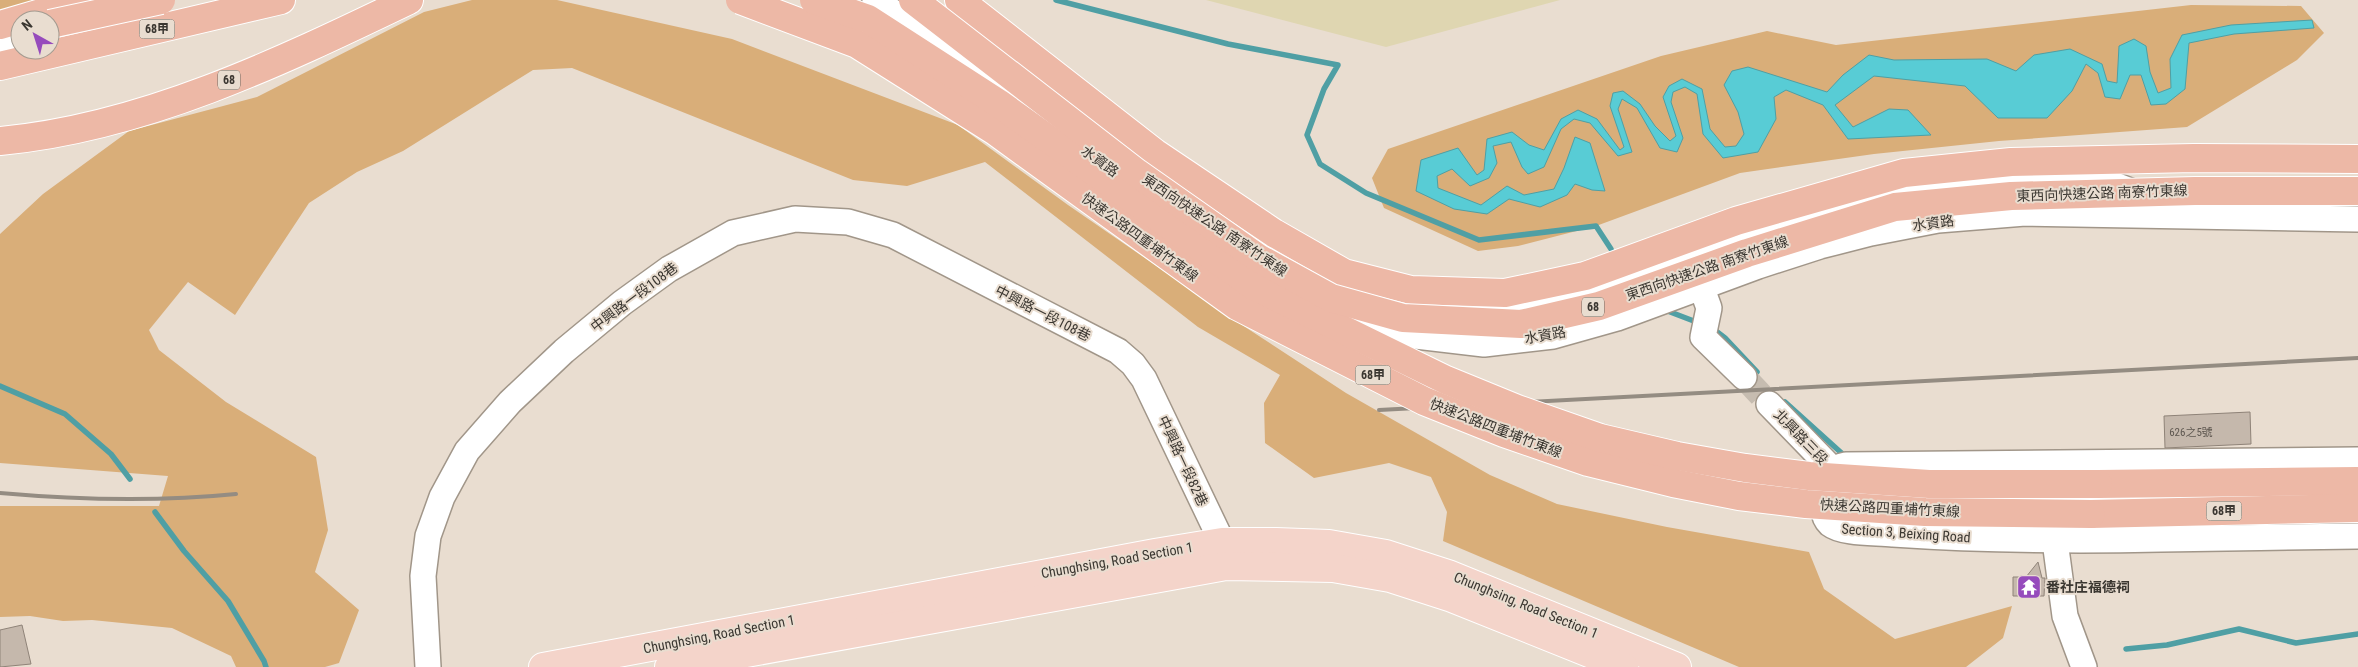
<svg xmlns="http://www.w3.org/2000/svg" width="2358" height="667" font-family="'Roboto Condensed','Noto Sans TC',sans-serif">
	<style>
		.green { fill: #d9ae79 }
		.sand { fill: #dfd6b1 }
		.water { fill: #58ccd5; stroke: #4f9fa4 }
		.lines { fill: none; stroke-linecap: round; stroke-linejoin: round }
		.stream { stroke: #4f9fa4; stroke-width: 5.5 }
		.building { fill: #c5b8ac; stroke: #8f8378 }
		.minor-tunnel { stroke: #c6bcb0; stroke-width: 25; stroke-dasharray: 25 12; stroke-linecap: butt }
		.minor-casing { stroke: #a19689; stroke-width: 28 }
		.major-casing { stroke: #fff; stroke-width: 30 }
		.highway-casing { stroke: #fff; stroke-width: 30 }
		.minor { stroke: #fff; stroke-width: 25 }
		.major { stroke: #f4d4ca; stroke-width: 28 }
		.highway { stroke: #edb8a6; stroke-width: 28 }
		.rail { stroke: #948c82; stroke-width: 4 }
		.highway-bridge-casing { stroke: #fff; stroke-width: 30; stroke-linecap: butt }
		.highway-bridge { stroke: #edb8a6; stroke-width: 28 }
		.labels { text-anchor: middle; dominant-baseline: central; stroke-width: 4; stroke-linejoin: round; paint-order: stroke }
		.number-label { font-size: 11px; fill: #5e5750 }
		.shield { fill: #e9ddd0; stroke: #6f6961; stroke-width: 1 }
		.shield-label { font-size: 12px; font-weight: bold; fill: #3b3731 }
		.street-label { font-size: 14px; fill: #3b3731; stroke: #e9ddd0 }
		.poi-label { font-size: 14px; font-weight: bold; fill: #3b3731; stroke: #e9ddd0; text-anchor: start }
	</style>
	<rect width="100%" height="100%" fill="#e9ddd0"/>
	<g class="green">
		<path d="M0 0H52L0 15Z"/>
		<path d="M472 0H557L732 39 958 125 1068 205 1242 325 1346 393 1490 475 1557 504 1667 527 1809 552 1824 589 1895 639 2012 606 2003 638 1966 667H1739L1443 541 1447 512 1431 477 1389 463 1314 478 1265 443 1264 403 1280 375 1198 327 985 162 907 186 853 180 572 68 533 70 403 151 357 172 309 203 235 315 188 282 149 330 159 350 226 402 316 457 328 530 315 572 359 610 339 663 325 667H236L231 656 172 628 92 620 63 621 30 616 0 617V506H159L168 476 0 463V234L43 194 129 131 257 97 424 12Z"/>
		<path d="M2191 5 2301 6 2324 33 2297 60 2187 127 1999 141 1874 154 1740 173 1596 226 1518 246 1478 251 1384 208 1372 178 1388 149 1661 56 1767 31 1836 45Z"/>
	</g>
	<path class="sand" d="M1206 0H1560L1386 47Z"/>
	<path class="water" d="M2312 20 2314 28 2234 34 2189 43 2185 89 2166 104 2151 105 2141 75H2130L2120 99 2105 97 2098 73 2086 64 2072 91 2047 118H1998L1965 86 1874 76 1835 105 1853 127 1889 109 1908 110 1931 135 1848 139 1823 105 1786 90 1774 97 1776 119 1758 152 1723 158 1703 134 1697 94 1685 87 1673 92 1671 102 1683 138 1677 152 1660 148 1637 108 1622 99 1618 109 1632 152 1618 156 1590 123 1574 119 1561 129 1544 167 1528 174 1522 167 1511 142 1493 146 1497 163 1489 178 1470 186 1452 169 1437 176 1438 188 1481 205 1507 186 1524 195 1554 189 1564 168 1575 137 1590 143 1605 191 1592 190 1575 184 1567 195 1540 207 1509 199 1487 214 1454 209 1416 191 1421 160 1458 148 1477 175 1484 170 1487 139 1512 132 1529 145 1544 150 1561 119 1578 110 1597 119 1620 150 1624 147 1610 106 1613 93 1623 91 1640 104 1655 126 1670 141 1676 136 1663 97 1669 86 1682 79 1702 89 1710 129 1725 147 1736 146 1744 134 1738 112 1724 85 1732 71 1748 67 1827 92 1843 75 1869 55 1894 60 1987 59 2016 71 2034 55 2070 49 2102 64 2107 81 2117 83 2119 46 2134 39 2146 46 2150 72 2158 93 2171 88 2170 59 2182 35 2231 25Z"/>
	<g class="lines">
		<g class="stream">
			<path d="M1056 0 1228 44 1338 65 1324 89 1307 135 1320 164 1366 193 1479 240 1596 226 1611 249"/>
			<path d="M1665 310 1699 323"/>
			<path d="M1712 328 1725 338 1757 372"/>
			<path d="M0 386 65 414 111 454 130 479"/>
			<path d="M1785 402 1847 458"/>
			<path d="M155 512 184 551 228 601 264 661 266 667"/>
			<path d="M2126 649 2167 645 2239 629 2296 643 2358 634"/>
		</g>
	</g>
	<g class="building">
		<path d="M2250 412 2251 444 2165 448 2164 416Z"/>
		<path d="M2038 562 2042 578H2045L2044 596H2013V577H2026Z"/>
		<path d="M22 625 31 664 0 667V630Z"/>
	</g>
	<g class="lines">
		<path class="minor-tunnel" d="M1744 377 1769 404"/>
		<defs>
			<g id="minor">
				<path d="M875 0 957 55 1054 127"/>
				<path d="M0 42 20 36"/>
				<path d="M1172 184 1238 223"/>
				<path d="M1696 272 1709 308 1703 337 1744 377"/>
				<path d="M1393 299 1406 303 1469 308 1511 309 1591 289 1689 252 1796 217 1898 190 1955 182 2030 177 2091 176 2133 192"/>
				<path d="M1323 305 1341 316 1399 334 1484 344 1553 336 1617 318 1758 266 1820 246 1871 233 1938 220 2025 213 2358 219"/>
				<path d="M1769 404 1833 470"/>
				<path d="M2358 460 1846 465C1837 467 1828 471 1826 480 1822 492 1820 515 1830 524 1843 534 1876 532 1893 534 1982 540 2072 541 2161 539 2227 538 2292 537 2358 536"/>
				<path d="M2055 541 2065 616 2084 667"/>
				<path d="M428 667 423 576 428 536 442 497 467 451 510 402 564 351 622 303 669 269 733 233 795 219 848 222 893 235 1118 351 1133 364 1144 379 1222 542"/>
			</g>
			<g id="major">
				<path d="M543 667 1155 553 1222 542H1276L1329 544 1386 554 1448 574 1677 667"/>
				<path d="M669 667 1226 566 1333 568 1390 578 1452 598 1624 667"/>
			</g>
			<g id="highway">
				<path d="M959 0 1155 153 1274 233 1344 273 1411 290 1505 293 1585 276 1736 221 1904 173 2011 162 2194 158 2358 159"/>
				<path d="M0 25 85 0"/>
				<path d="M0 66 281 0"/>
				<path d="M0 141C143 128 280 62 409 0"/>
				<path d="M2098 484 2358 481"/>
				<path d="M2091 514 2358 508"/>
			</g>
		</defs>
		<use href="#minor" class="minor-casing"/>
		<use href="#major" class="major-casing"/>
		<use href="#highway" class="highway-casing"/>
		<use href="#minor" class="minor"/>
		<use href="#major" class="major"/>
		<use href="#highway" class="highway"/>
		<g class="rail">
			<path d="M1379 410 2358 358"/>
			<path d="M0 493C79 500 157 502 236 494"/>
		</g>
		<defs>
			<g id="highway-bridge">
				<path d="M740 0 857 44 995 131 1237 306 1424 401 1504 433 1588 462 1673 483 1739 496 1806 504 1925 512 2091 514"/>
				<path d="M814 0 868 19 998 103 1254 286 1446 380 1517 409 1600 438 1677 456 1745 468 1809 476 1929 484H2098"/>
				<path d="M913 0 1137 173 1258 258 1331 298 1403 318 1521 324 1599 306 1747 253 1895 207 2011 196 2195 191H2358"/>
				<path d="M50 24 161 0"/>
			</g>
		</defs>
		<use href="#highway-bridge" class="highway-bridge-casing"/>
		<use href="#highway-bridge" class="highway-bridge"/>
	</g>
	<defs>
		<symbol id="temple-square" viewBox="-11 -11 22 22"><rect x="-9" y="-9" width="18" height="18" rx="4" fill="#964bbc" stroke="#e9ddd0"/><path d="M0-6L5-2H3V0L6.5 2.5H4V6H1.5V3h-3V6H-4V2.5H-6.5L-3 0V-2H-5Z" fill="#fff"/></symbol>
	</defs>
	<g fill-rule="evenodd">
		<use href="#temple-square" x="2015" y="573" width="28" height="28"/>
	</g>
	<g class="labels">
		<g class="number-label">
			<text x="2191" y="432">626之5號</text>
		</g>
		<g class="shield">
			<rect x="139.5" y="19.5" width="35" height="19" rx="4"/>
			<rect x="218" y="70.5" width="22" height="19" rx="4"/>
			<rect x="1582" y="297.5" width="22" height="19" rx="4"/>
			<rect x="1355.5" y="365.5" width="35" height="19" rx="4"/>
			<rect x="2206.5" y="501.5" width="35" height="19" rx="4"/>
		</g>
		<g class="shield-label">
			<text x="157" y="29">68甲</text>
			<text x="229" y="80">68</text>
			<text x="1593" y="307">68</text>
			<text x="1373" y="375">68甲</text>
			<text x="2224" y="511">68甲</text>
		</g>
		<g class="street-label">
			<text transform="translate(1100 161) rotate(36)">水資路</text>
			<text transform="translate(2102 193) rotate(-2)">東西向快速公路 南寮竹東線</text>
			<text transform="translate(1933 223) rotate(-8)">水資路</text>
			<text transform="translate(1215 225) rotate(34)">東西向快速公路 南寮竹東線</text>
			<text transform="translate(1140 237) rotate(36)">快速公路四重埔竹東線</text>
			<text transform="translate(1707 268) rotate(-19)">東西向快速公路 南寮竹東線</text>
			<text transform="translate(634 297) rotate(-37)">中興路一段108巷</text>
			<text transform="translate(1043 313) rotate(27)">中興路一段108巷</text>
			<text transform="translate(1545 335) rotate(-10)">水資路</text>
			<text transform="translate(1496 428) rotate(21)">快速公路四重埔竹東線</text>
			<text transform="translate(1801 437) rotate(46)">北興路三段</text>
			<text transform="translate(1183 461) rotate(65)">中興路一段82巷</text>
			<text transform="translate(1890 508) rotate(3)">快速公路四重埔竹東線</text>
			<text transform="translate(1906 533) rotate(4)">Section 3, Beixing Road</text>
			<text transform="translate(1117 560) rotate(-10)">Chunghsing, Road Section 1</text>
			<text transform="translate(1526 605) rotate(22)">Chunghsing, Road Section 1</text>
			<text transform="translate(719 634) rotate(-11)">Chunghsing, Road Section 1</text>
		</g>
		<g class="poi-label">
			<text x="2046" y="587">番社庄福德祠</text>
		</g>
	</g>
	<g transform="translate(35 35) rotate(321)"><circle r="24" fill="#e9ddd0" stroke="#a39b90"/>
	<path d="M0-4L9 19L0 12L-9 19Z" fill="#964bbc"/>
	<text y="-8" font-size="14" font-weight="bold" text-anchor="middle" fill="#3b3731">N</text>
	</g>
</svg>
